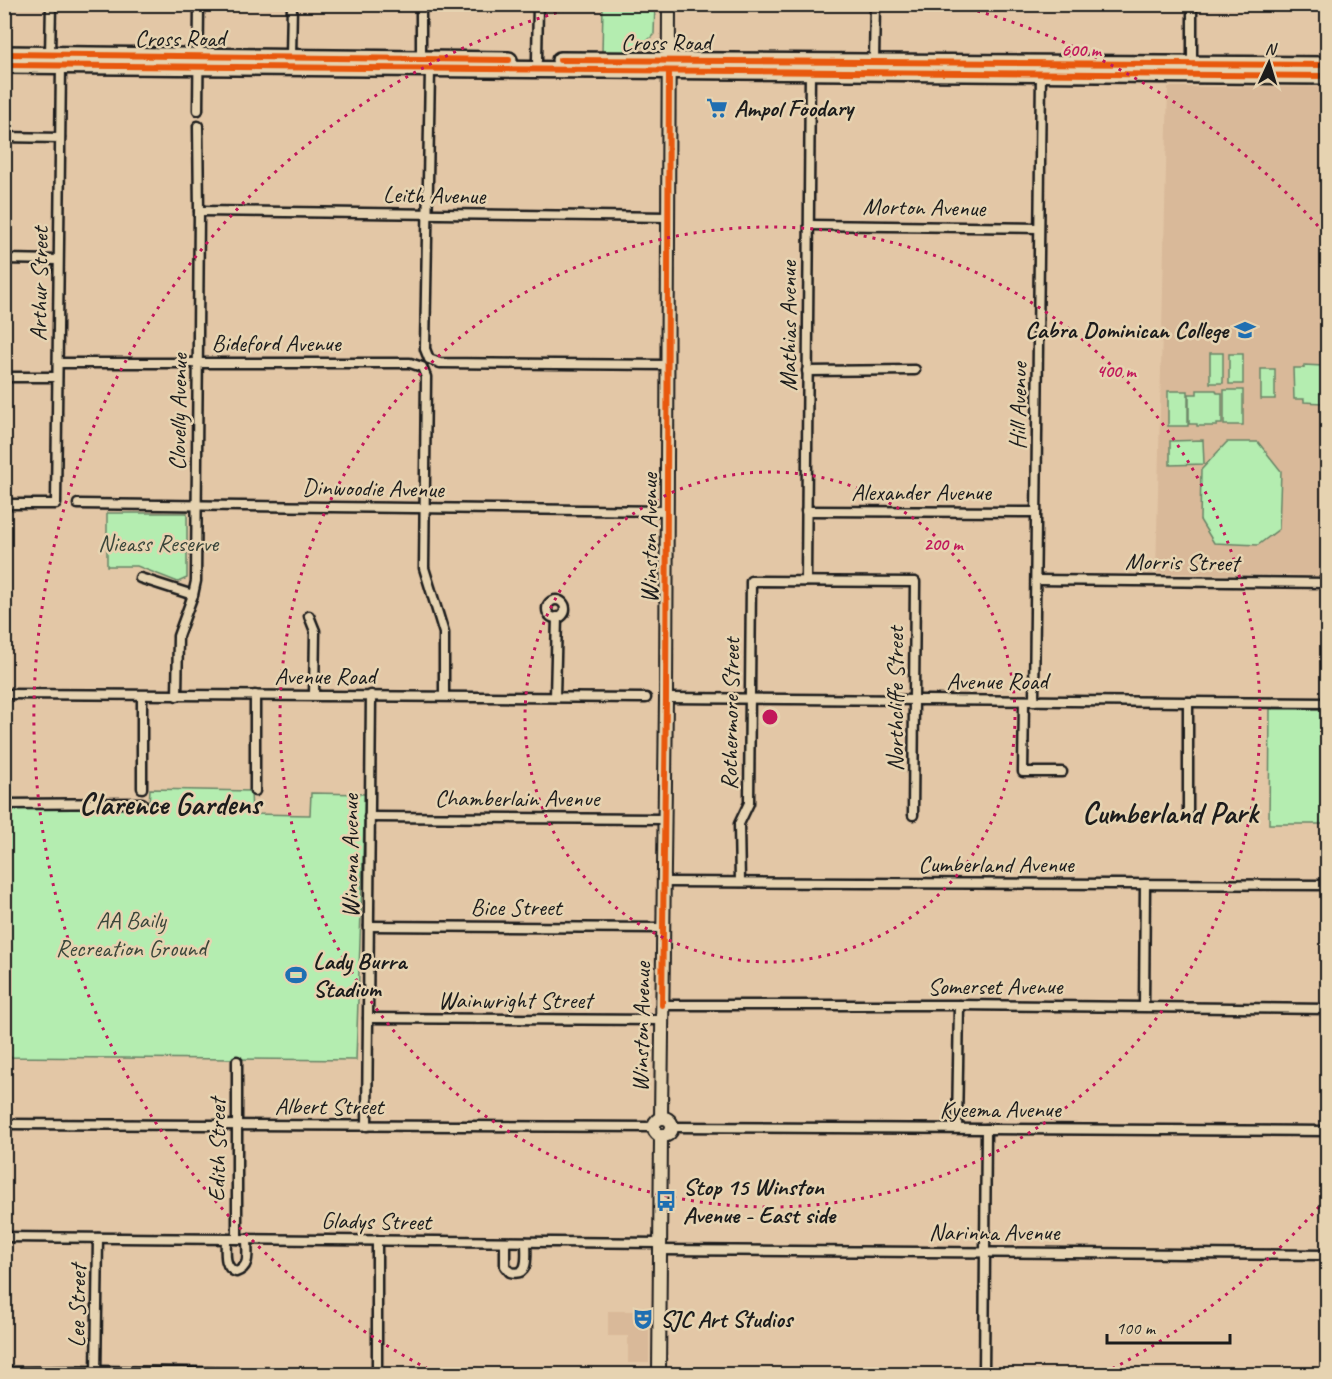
<svg xmlns="http://www.w3.org/2000/svg" width="1332" height="1379" font-family="Caveat,sans-serif">
	<style>
		.built { fill: #d9b999 }
		.green { fill: #b4edb0; stroke: #688466; stroke-width: 1.5 }
		.lines { fill: none; stroke-linecap: round; stroke-linejoin: round }
		.street-casing { stroke: #1c1c1c; stroke-width: 13 }
		.secondary-casing { stroke: #1c1c1c; stroke-width: 16 }
		.highway-casing { stroke: #1c1c1c; stroke-width: 20 }
		.street { stroke: #e6d3b1; stroke-width: 8 }
		.secondary { stroke: #e6d3b1; stroke-width: 12 }
		.highway { stroke: #e6d3b1; stroke-width: 15 }
		.cycleway-casing { stroke: #e6d3b1; stroke-width: 10 }
		.cycleway { stroke: #e8590c; stroke-width: 6 }
		.ring { fill: none; stroke: #c2185b; stroke-width: 3; stroke-dasharray: 3 6 }
		.labels { text-anchor: middle; dominant-baseline: central; stroke-width: 5; stroke-linejoin: round; paint-order: stroke }
		.street-label { font-size: 24px; fill: #1c1c1c; stroke: #e6d3b1 }
		.poi-label { font-size: 24px; font-weight: bold; fill: #1c1c1c; stroke: #e6d3b1; text-anchor: start }
		.park-label { font-size: 24px; fill: #3a463a; stroke: #e6d3b1 }
		.district-label { font-size: 30px; font-weight: bold; fill: #1c1c1c; stroke: #e6d3b1 }
		.centre { fill: #c2185b; stroke: #e6d3b1; stroke-width: 3 }
		.ring-label { font-size: 18px; text-anchor: middle; font-weight: bold; fill: #c2185b; stroke: #e6d3b1; stroke-width: 5; stroke-linejoin: round; paint-order: stroke }
	</style>
	<rect width="100%" height="100%" fill="#e3c7a6"/>
	<filter id="ink" filterUnits="userSpaceOnUse"><feTurbulence type="fractalNoise" baseFrequency=".0167" numOctaves="2"/><feDisplacementMap in="SourceGraphic" scale="12" xChannelSelector="R" yChannelSelector="G"/><feConvolveMatrix kernelMatrix="1 2 1 2 8 2 1 2 1" color-interpolation-filters="sRGB"/></filter>
	<g filter="url(#ink)">
		<g class="built">
			<path d="M1168 87H1327V576L1156 573Z"/>
			<path d="M608 1311H649V1363H628V1336H608Z"/>
		</g>
		<g class="green">
			<path d="M603 5H655L654 34 636 53H602Z"/>
			<rect x="1210" y="353" width="13" height="30"/>
			<rect x="1229" y="354" width="14" height="30"/>
			<path d="M1304 365 1323 366V370H1327V400H1323L1322 403 1304 402V399H1294L1293 368H1304Z"/>
			<rect x="1261" y="369" width="14" height="30"/>
			<path d="M1197 390H1216L1217 393H1222V424H1217V426H1197V424H1189V394H1197Z"/>
			<rect x="1224" y="390" width="19" height="35"/>
			<rect x="1168" y="391" width="20" height="35"/>
			<path d="M1203 440 1204 464 1170 465V441Z"/>
			<path d="M1227 442H1258L1281 471 1279 529 1258 545 1214 543 1200 520 1201 470Z"/>
			<path d="M107 513H187V578L178 582 137 566H107Z"/>
			<path d="M1270 709H1327V824H1269Z"/>
			<path d="M150 789 251 791 252 814 310 815 311 793 365 794 356 1060 5 1057V805L149 804Z"/>
		</g>
		<g class="lines">
			<defs>
				<g id="street">
					<path d="M50 55 51 4"/>
					<path d="M291 57 292 4"/>
					<path d="M421 58V4"/>
					<path d="M537 60 538 4"/>
					<path d="M874 61 875 4"/>
					<path d="M1192 64V4"/>
					<path d="M430 70 425 349 429 359 440 363 667 365"/>
					<path d="M198 110 199 4"/>
					<path d="M4 137 60 138"/>
					<path d="M199 211 668 217"/>
					<path d="M809 225 1039 228"/>
					<path d="M4 259 58 260"/>
					<path d="M58 363H410L422 367 426 377 424 568 444 633V696"/>
					<path d="M807 371 915 370"/>
					<path d="M4 377H57"/>
					<path d="M4 504H56L61 65"/>
					<path d="M78 504 667 511"/>
					<path d="M806 511 1036 512"/>
					<path d="M140 578 193 595"/>
					<path d="M1036 580 1328 583"/>
					<path d="M806 581 810 71"/>
					<circle cx="556" cy="609" r="9"/>
					<path d="M309 616 315 631 314 694"/>
					<path d="M4 694 646 698"/>
					<path d="M142 696V788"/>
					<path d="M177 696 178 636 193 595 196 581 199 211 198 126"/>
					<path d="M555 697 557 617"/>
					<path d="M666 698 1328 703"/>
					<path d="M1024 701 1023 772H1062"/>
					<path d="M1034 701 1041 74"/>
					<path d="M255 791V695"/>
					<path d="M4 804 142 803"/>
					<path d="M369 817 665 819"/>
					<path d="M1188 817V702"/>
					<path d="M664 882 1328 885"/>
					<path d="M740 882 739 824 749 803 751 581 915 582 913 815"/>
					<path d="M369 926 663 928"/>
					<path d="M662 1005H959L1328 1009"/>
					<path d="M1144 1006 1145 884"/>
					<path d="M368 1018 661 1020"/>
					<path d="M4 1124 654 1127"/>
					<path d="M367 1126 371 695"/>
					<path d="M671 1127 1328 1131"/>
					<path d="M957 1128 959 1005"/>
					<path d="M4 1237 660 1243"/>
					<path d="M226 1239C226 1252 223 1267 236 1272 251 1267 247 1253 247 1239"/>
					<path d="M237 1239V1061"/>
					<path d="M377 1240V1374"/>
					<path d="M505 1242V1266L510 1272C530 1277 526 1256 526 1242"/>
					<path d="M660 1250 1328 1255"/>
					<path d="M4 1372 96 1371 346 1374"/>
					<path d="M96 1374 98 1238"/>
					<path d="M984 1374 986 1129"/>
				</g>
				<g id="secondary">
					<path d="M661 1118 666 698 669 4"/>
					<circle cx="663" cy="1127" r="9"/>
					<path d="M659 1374 661 1135"/>
				</g>
				<g id="highway">
					<path d="M4 54 509 60"/>
					<path d="M560 60 1328 65"/>
					<path d="M4 65 1328 76"/>
				</g>
			</defs>
			<use href="#street" class="street-casing"/>
			<use href="#secondary" class="secondary-casing"/>
			<use href="#highway" class="highway-casing"/>
			<use href="#street" class="street"/>
			<use href="#secondary" class="secondary"/>
			<use href="#highway" class="highway"/>
			<defs>
				<g id="cycleway">
					<path d="M4 54 509 60"/>
					<path d="M560 60 1328 65"/>
					<path d="M4 65 1328 76"/>
					<path d="M662 1005 666 698 669 71"/>
				</g>
			</defs>
			<use href="#cycleway" class="cycleway-casing"/>
			<use href="#cycleway" class="cycleway"/>
		</g>
	</g>
	<g class="ring">
		<circle cx="770" cy="717" r="245"/>
		<circle cx="770" cy="717" r="490"/>
		<path d="M1325 1200A736 736 0 0 1 1104 1373M436 1373A736 736 0 0 1 580 6M960 6A736 736 0 0 1 1325 234"/>
	</g>
	<defs>
		<symbol id="supermarket-bare" viewBox="-9 -9 18 18"><path d="M-6-5.5h2.5l.6 2H6L4.5 2H-2.5L-4.4-4H-6ZM-1.5 3.2a1.3 1.3 0 1 0 .1 0ZM3 3.2a1.3 1.3 0 1 0 .1 0Z" fill="#1f6fb2" stroke="#e6d3b1" stroke-width="2.5" paint-order="stroke"/></symbol>
		<symbol id="school-bare" viewBox="-9 -9 18 18"><path d="M0-5L7-2L0 1L-7-2ZM-4 1L0 2.5L4 1V4Q0 6-4 4Z" fill="#1f6fb2" stroke="#e6d3b1" stroke-width="2.5" paint-order="stroke"/></symbol>
		<symbol id="stadium-bare" viewBox="-9 -9 18 18"><path d="M0-5a6.5 5 0 1 0 0 10a6.5 5 0 1 0 0-10ZM-3.5-1.8h7v3.6h-7Z" fill="#1f6fb2" stroke="#e6d3b1" stroke-width="2.5" paint-order="stroke"/></symbol>
		<symbol id="bus-bare" viewBox="-9 -9 18 18"><path d="M-5-6H5V4H4V6H2V4H-2V6H-4V4H-5ZM-3.5-4V0h7V-4ZM-3.5 1.2v1.5H-2V1.2ZM2 1.2v1.5H3.5V1.2Z" fill="#1f6fb2" stroke="#e6d3b1" stroke-width="2.5" paint-order="stroke"/></symbol>
		<symbol id="theatre-bare" viewBox="-9 -9 18 18"><path d="M-5-5.5Q0-4 5-5.5V0Q5 5 0 6Q-5 5-5 0ZM-3.3-2.5H-1v1.5H-3.3ZM1-2.5H3.3v1.5H1ZM-2.8 1Q0 5.5 2.8 1Z" fill="#1f6fb2" stroke="#e6d3b1" stroke-width="2.5" paint-order="stroke"/></symbol>
	</defs>
	<g fill-rule="evenodd">
		<use href="#supermarket-bare" x="702" y="93" width="30" height="30"/>
		<use href="#school-bare" x="1230" y="315" width="30" height="30"/>
		<use href="#stadium-bare" x="281" y="960" width="30" height="30"/>
		<use href="#bus-bare" x="651" y="1186" width="30" height="30"/>
		<use href="#theatre-bare" x="628" y="1304" width="30" height="30"/>
	</g>
	<g class="labels">
		<g class="street-label">
			<text x="180" y="38">Cross Road</text>
			<text x="666" y="42">Cross Road</text>
			<text transform="translate(434 195) rotate(1)">Leith Avenue</text>
			<text transform="translate(924 207) rotate(1)">Morton Avenue</text>
			<text transform="translate(39 284) rotate(-89)">Arthur Street</text>
			<text transform="translate(788 326) rotate(-90)">Mathias Avenue</text>
			<text x="276" y="343">Bideford Avenue</text>
			<text transform="translate(1018 406) rotate(-89)">Hill Avenue</text>
			<text transform="translate(178 412) rotate(-89)">Clovelly Avenue</text>
			<text transform="translate(373 488) rotate(1)">Dinwoodie Avenue</text>
			<text x="921" y="492">Alexander Avenue</text>
			<text transform="translate(649 538) rotate(-90)">Winston Avenue</text>
			<text transform="translate(1182 562) rotate(1)">Morris Street</text>
			<text x="325" y="676">Avenue Road</text>
			<text x="997" y="681">Avenue Road</text>
			<text transform="translate(895 699) rotate(-90)">Northcliffe Street</text>
			<text transform="translate(730 714) rotate(-89)">Rothermore Street</text>
			<text x="517" y="798">Chamberlain Avenue</text>
			<text transform="translate(350 856) rotate(-90)">Winona Avenue</text>
			<text x="996" y="864">Cumberland Avenue</text>
			<text x="516" y="907">Bice Street</text>
			<text x="995" y="986">Somerset Avenue</text>
			<text x="515" y="1000">Wainwright Street</text>
			<text transform="translate(641 1027) rotate(-89)">Winston Avenue</text>
			<text x="329" y="1106">Albert Street</text>
			<text x="1000" y="1109">Kyeema Avenue</text>
			<text transform="translate(217 1150) rotate(-90)">Edith Street</text>
			<text transform="translate(376 1221) rotate(1)">Gladys Street</text>
			<text x="994" y="1232">Narinna Avenue</text>
			<text transform="translate(77 1306) rotate(-89)">Lee Street</text>
		</g>
		<g class="poi-label">
			<text x="734" y="108">Ampol Foodary</text>
			<text x="1228" y="330" text-anchor="end">Cabra Dominican College</text>
			<text x="313" y="961">Lady Burra<tspan x="313" dy="28">Stadium</tspan></text>
			<text x="683" y="1187">Stop 15 Winston<tspan x="683" dy="28">Avenue - East side</tspan></text>
			<text x="660" y="1319">SJC Art Studios</text>
		</g>
		<g class="park-label">
			<text x="158" y="543">Nieass Reserve</text>
			<text x="131" y="920">AA Baily<tspan x="131" dy="28">Recreation Ground</tspan></text>
		</g>
		<g class="district-label">
			<text x="170" y="804">Clarence Gardens</text>
			<text x="1170" y="813">Cumberland Park</text>
		</g>
	</g>
	<circle cx="770" cy="717" r="9" class="centre"/>
	<g class="ring-label">
		<text x="1081" y="56">600 m</text>
		<text x="1116" y="377">400 m</text>
		<text x="943" y="550">200 m</text>
	</g>
	<rect width="1332" height="1379" fill="none" stroke="#e6d3b1" stroke-width="24"/>
	<rect x="12" y="12" width="1308" height="1355" fill="none" stroke="#1c1c1c" stroke-width="2" filter="url(#ink)"/>
	<g transform="translate(1269 63) rotate(4)" stroke="#e6d3b1" stroke-width="4.5" paint-order="stroke">
	<path d="M0-4.5L10 22L0 15L-10 22Z" fill="#1c1c1c"/>
	<text y="-9" font-size="16" font-weight="bold" text-anchor="middle" fill="#1c1c1c">N</text>
	</g>
	<path d="M1107 1334v9h123v-9" fill="none" stroke="#1c1c1c" stroke-width="3"/>
	<text x="1116" y="1334" font-size="18" fill="#1c1c1c" stroke="#e6d3b1" stroke-width="4.5" paint-order="stroke">100 m</text>
</svg>
